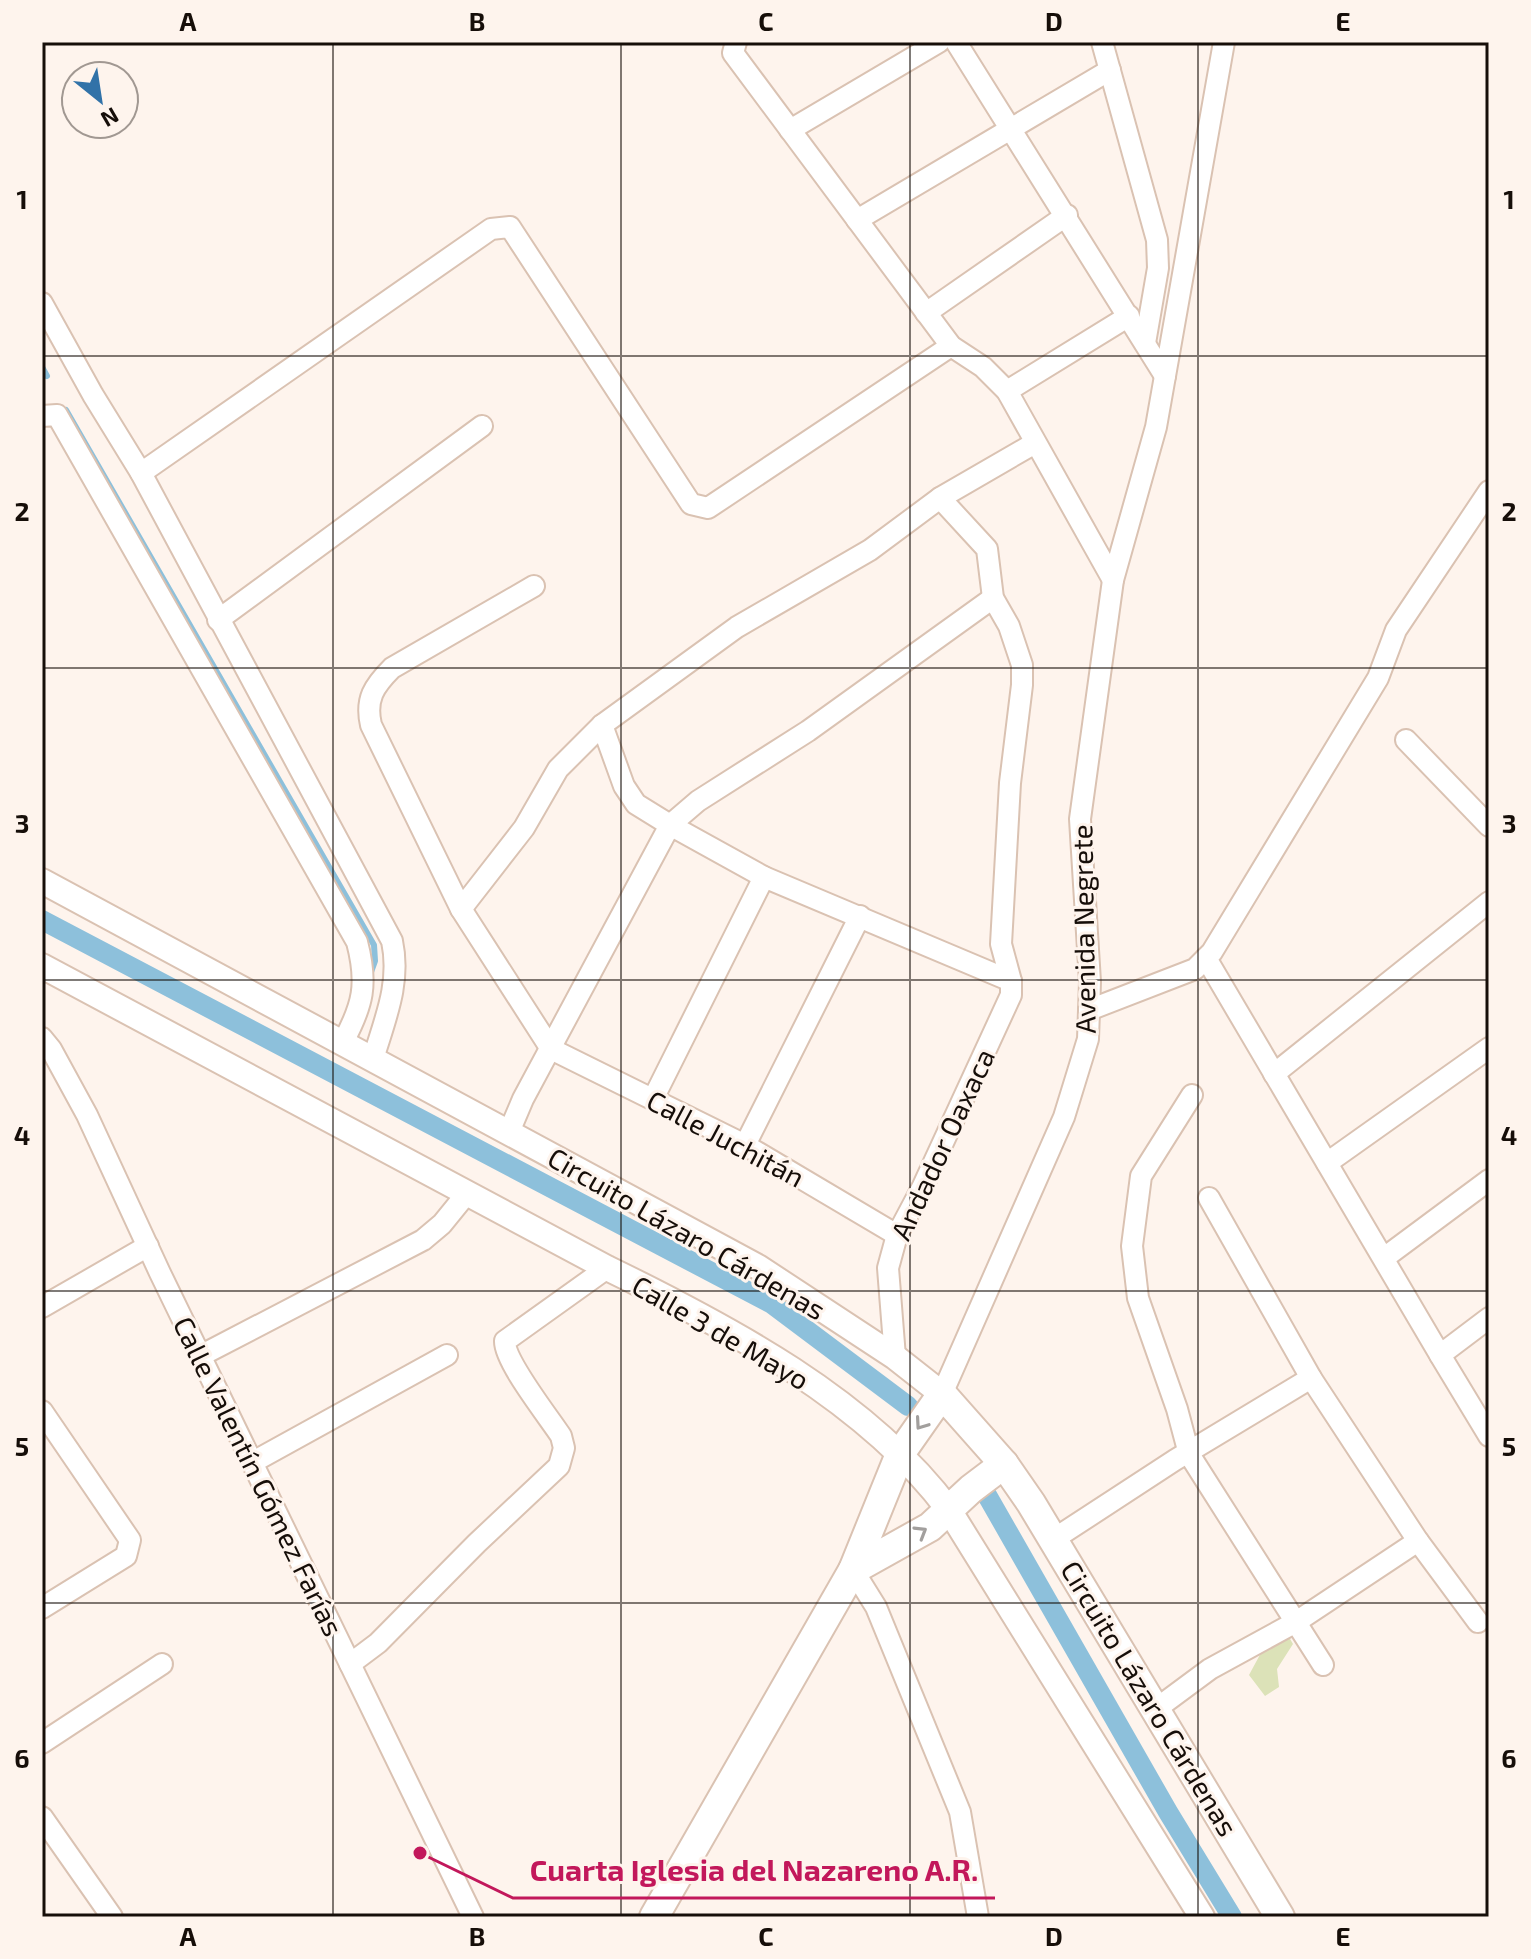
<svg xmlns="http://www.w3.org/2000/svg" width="1531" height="1959" font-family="'Exo 2',sans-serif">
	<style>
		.green { fill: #dce2b8 }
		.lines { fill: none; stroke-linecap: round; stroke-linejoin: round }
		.stream { stroke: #8dc0db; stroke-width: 6 }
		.canal { stroke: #8dc0db; stroke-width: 20 }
		.minor-casing { stroke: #dac2b2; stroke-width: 24 }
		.tertiary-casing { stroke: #dac2b2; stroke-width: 28 }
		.secondary-casing { stroke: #dac2b2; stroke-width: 32 }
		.minor { stroke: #fff; stroke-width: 20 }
		.tertiary { stroke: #fff; stroke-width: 24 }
		.secondary { stroke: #fff; stroke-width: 28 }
		.oneway { stroke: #a29f9d }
		.grid { fill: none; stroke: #160e09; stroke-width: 2; stroke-opacity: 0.55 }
		.labels { text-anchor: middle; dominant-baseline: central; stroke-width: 6; stroke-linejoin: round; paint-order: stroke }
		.street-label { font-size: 28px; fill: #160e09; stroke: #fef4ed }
		.leader { fill: none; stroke: #c2185b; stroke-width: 3 }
		.callout-dot { fill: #c2185b; stroke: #fef4ed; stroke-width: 3 }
		.callout-label { font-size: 30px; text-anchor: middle; font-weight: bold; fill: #c2185b; stroke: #fef4ed; stroke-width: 6; stroke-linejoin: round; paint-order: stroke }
		.neatline { fill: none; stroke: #160e09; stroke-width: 3 }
		.grid-label { font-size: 26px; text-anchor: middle; font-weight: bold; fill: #160e09 }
	</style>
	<rect width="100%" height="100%" fill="#fef4ed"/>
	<path class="green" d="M1286 1632 1293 1644 1277 1669 1279 1687 1265 1696 1249 1675 1269 1638Z"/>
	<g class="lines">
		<g class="stream">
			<path d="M42 367 47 376"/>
			<path d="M66 410 374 945 375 961 370 975"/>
		</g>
		<g class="canal">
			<path d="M42 920 772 1304 908 1406"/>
			<path d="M980 1483 1168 1812 1232 1917"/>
		</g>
		<defs>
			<g id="minor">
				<path d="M736 42 733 53 951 346 983 367 1007 391 1113 580"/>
				<path d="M956 42 1165 376"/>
				<path d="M1102 42 1157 240 1158 268 1145 343"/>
				<path d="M790 130 939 42"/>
				<path d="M857 220 1110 70"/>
				<path d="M42 303 93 395 141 473 392 941C401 983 385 1019 373 1059"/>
				<path d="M926 313 1067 215"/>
				<path d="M1007 391 1129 316"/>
				<path d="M42 416 57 415 357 942C368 984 363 1005 343 1042"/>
				<path d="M141 473 491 229 510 227 691 504 708 508 951 346"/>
				<path d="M534 586 392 668C374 686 365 699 371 725L461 909 551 1049 745 1145 897 1235"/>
				<path d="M218 620 482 426"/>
				<path d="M602 725 624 786 636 804 670 825 764 877 1011 981"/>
				<path d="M1406 740 1489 826"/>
				<path d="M461 909 524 828 558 769 602 725 737 627 870 550 940 498 1035 443"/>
				<path d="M1206 958 1440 1355"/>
				<path d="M1089 1010 1195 969 1212 952 1378 678 1396 630 1489 491"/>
				<path d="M42 1038 51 1049 87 1115 160 1273 473 1917"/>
				<path d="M1274 1074 1489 902"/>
				<path d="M1192 1095 1141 1176 1132 1246 1138 1298 1177 1409 1189 1454 1323 1665"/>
				<path d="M653 1099 764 877"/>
				<path d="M509 1132 523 1099 670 825 698 801 808 731 993 598"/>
				<path d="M745 1145 860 916"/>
				<path d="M1327 1163 1489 1048"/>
				<path d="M1209 1198 1311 1378 1418 1541 1478 1622"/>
				<path d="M1384 1258 1489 1180"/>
				<path d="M42 1307 148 1246"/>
				<path d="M1489 1318 1440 1355 1489 1436"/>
				<path d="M200 1356 423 1240 442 1224 468 1192"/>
				<path d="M895 1357 888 1268 897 1235 923 1186 1011 995V981L1001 944 1010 783 1022 685V665L1009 626 993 598 987 549 940 498"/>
				<path d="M942 1394 1064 1117 1088 1039 1090 982 1080 819 1113 580 1156 427 1224 42"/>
				<path d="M42 1411 130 1540 126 1556 42 1608"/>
				<path d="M253 1462 447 1355"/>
				<path d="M1054 1539 1175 1460 1311 1378"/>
				<path d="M853 1570 876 1607 960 1812 978 1917"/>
				<path d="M350 1664 378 1643 477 1543 559 1466 564 1448 561 1436C548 1416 504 1361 505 1341L607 1268"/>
				<path d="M1156 1709 1210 1669 1296 1622 1418 1541"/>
				<path d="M42 1743 162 1664"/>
				<path d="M42 1817 112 1917"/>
			</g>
			<g id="tertiary">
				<path d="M42 881 758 1267 895 1357 942 1394"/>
				<path d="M42 966 607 1268C728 1327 867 1400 949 1510L1202 1917"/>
			</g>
			<g id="secondary">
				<path d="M853 1570 930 1527 971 1489 1004 1464"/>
				<path d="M654 1917 853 1570 900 1454 942 1394 1004 1464 1031 1503 1280 1917"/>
			</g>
		</defs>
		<use href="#minor" class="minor-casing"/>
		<use href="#tertiary" class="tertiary-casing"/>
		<use href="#secondary" class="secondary-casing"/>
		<use href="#minor" class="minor"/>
		<use href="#tertiary" class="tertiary"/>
		<use href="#secondary" class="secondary"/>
	</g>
	<defs><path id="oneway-chevron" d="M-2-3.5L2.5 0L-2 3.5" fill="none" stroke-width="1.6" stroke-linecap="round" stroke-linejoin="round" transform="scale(2)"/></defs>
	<g class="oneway">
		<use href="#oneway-chevron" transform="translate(921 1424) rotate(125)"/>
		<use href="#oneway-chevron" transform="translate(921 1532) rotate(-31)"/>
	</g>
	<path class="grid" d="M333 42V1917M621 42V1917M910 42V1917M1198 42V1917M42 356H1489M42 668H1489M42 980H1489M42 1291H1489M42 1603H1489"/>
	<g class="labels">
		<g class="street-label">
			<text transform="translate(1083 929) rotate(-91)">Avenida Negrete</text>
			<text transform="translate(726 1138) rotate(28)">Calle Juchitán</text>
			<text transform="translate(942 1144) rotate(-65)">Andador Oaxaca</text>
			<text transform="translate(687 1233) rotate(30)">Circuito Lázaro Cárdenas</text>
			<text transform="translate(721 1332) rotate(30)">Calle 3 de Mayo</text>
			<text transform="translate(259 1476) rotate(64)">Calle Valentín Gómez Farías</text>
			<text transform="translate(1150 1698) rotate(59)">Circuito Lázaro Cárdenas</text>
		</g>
	</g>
	<path class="leader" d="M420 1853L513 1898H995"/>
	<circle class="callout-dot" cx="420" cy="1853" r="8"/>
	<g class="callout-label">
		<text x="754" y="1881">Cuarta Iglesia del Nazareno A.R.</text>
	</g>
	<rect width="1531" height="1959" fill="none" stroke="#fef4ed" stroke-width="88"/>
	<g transform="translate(100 100) rotate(150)"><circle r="38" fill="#fef4ed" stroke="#a19892" stroke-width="2"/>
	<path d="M0-6L14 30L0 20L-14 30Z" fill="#3172a8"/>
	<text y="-12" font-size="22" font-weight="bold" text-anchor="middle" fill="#160e09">N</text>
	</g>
	<rect x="44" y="44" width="1443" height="1871" class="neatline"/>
	<g class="grid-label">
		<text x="188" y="31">A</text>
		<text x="477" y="31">B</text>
		<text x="766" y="31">C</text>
		<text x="1054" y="31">D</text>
		<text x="1343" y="31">E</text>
		<text x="22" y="209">1</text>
		<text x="1509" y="209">1</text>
		<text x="22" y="521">2</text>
		<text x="1509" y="521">2</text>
		<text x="22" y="833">3</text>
		<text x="1509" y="833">3</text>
		<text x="22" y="1145">4</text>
		<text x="1509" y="1145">4</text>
		<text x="22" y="1456">5</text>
		<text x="1509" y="1456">5</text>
		<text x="22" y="1768">6</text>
		<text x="1509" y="1768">6</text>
		<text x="188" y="1946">A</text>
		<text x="477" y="1946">B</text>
		<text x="766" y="1946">C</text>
		<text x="1054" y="1946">D</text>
		<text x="1343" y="1946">E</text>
	</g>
</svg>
